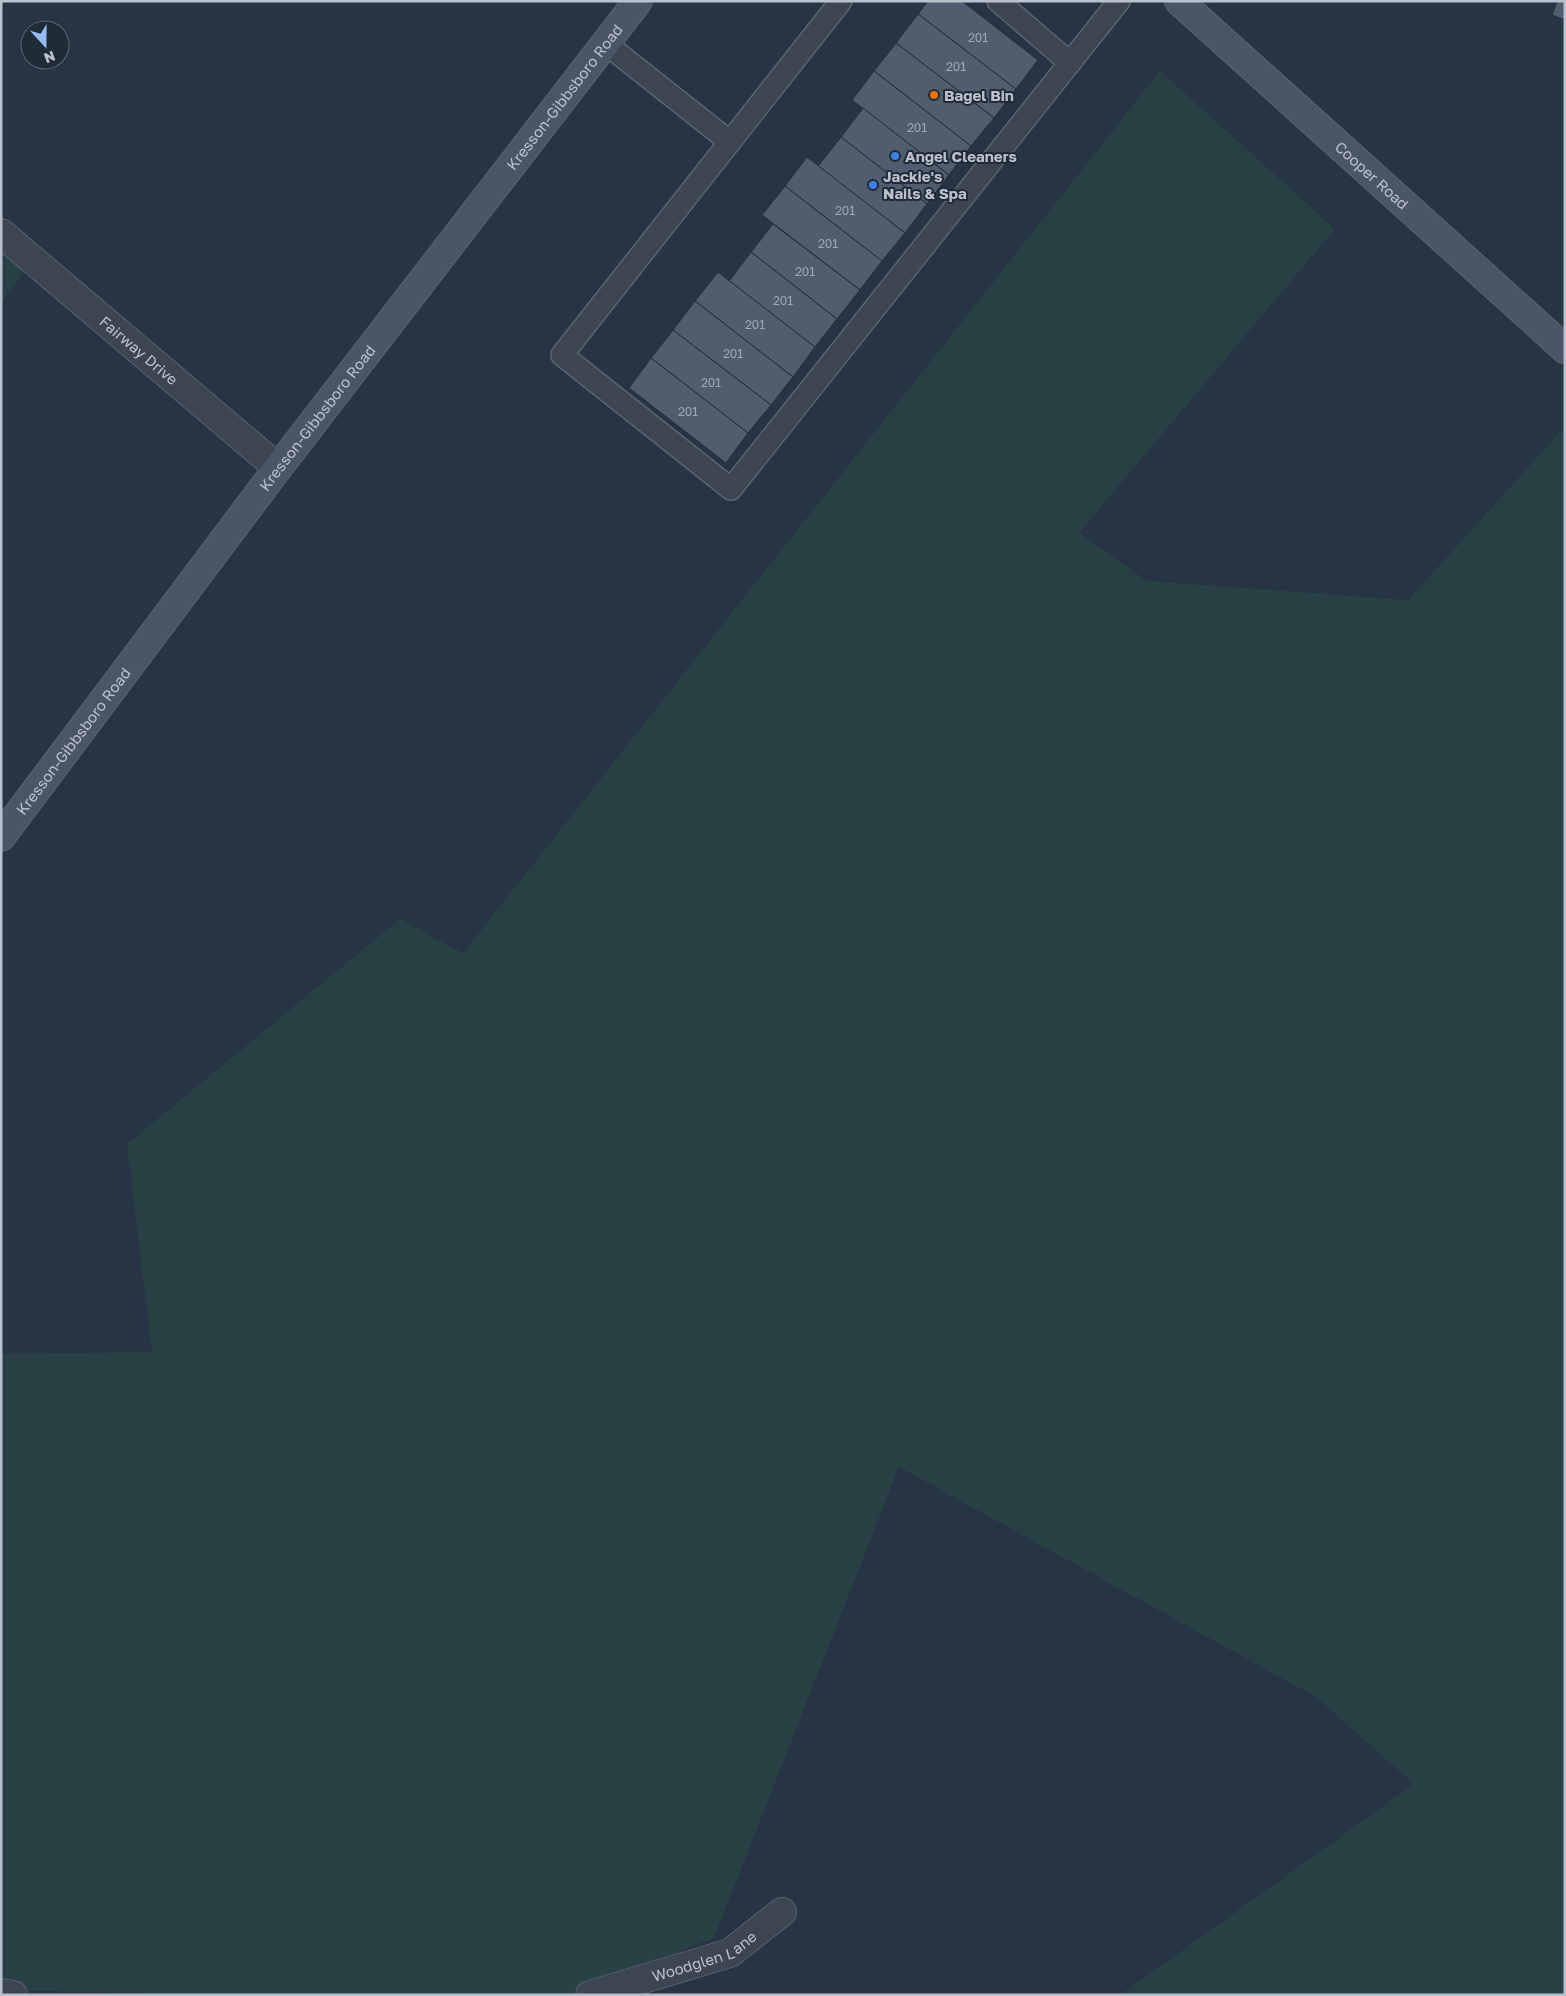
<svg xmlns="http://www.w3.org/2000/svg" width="1566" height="1996" font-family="'Golos Text',sans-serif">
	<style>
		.green { fill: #294144 }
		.building { fill: #505d6e; stroke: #222d3a }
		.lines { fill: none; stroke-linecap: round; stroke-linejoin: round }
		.lane-casing { stroke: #5a6470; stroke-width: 24 }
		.street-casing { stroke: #5a6470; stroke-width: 30 }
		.secondary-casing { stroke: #5a6470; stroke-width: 30 }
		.lane { stroke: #3c4652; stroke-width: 21 }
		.street { stroke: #3c4652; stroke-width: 28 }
		.secondary { stroke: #4a5565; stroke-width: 28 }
		.food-dot { fill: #e8710a; stroke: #202b38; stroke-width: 2 }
		.shop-dot { fill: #3f7fe0; stroke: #202b38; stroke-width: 2 }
		.labels { text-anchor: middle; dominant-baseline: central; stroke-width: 4; stroke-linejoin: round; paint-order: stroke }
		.number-label { font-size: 12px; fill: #9fa8b4 }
		.poi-label { font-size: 15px; font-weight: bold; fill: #b9c1cc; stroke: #202b38; text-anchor: start }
		.street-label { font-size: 15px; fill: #b9c1cc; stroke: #202b38 }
	</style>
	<rect width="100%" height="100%" fill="#273443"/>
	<g class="green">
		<path d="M1160 71 1335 229 1079 533 1147 581 1408 600 1561 431 1565 435V1995H1120L1414 1784 1316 1697 899 1467 714 1938 569 1995H196L6 1990 1 1988V1354L152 1352 127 1144 400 919 463 953Z"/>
		<path d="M1 234 33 260 1 304Z"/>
	</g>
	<g class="building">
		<path d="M928 1H962L1038 60 1016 89 918 14Z"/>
		<path d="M1557 1H1565V20L1552 15Z"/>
		<path d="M918 14 1016 89 994 118 896 43Z"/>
		<path d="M896 43 994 118 971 146 874 71Z"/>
		<path d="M874 71 971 146 949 175 852 100Z"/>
		<path d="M863 108 949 175 927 204 841 137Z"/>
		<path d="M841 137 927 204 905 233 818 166Z"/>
		<path d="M807 157 905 233 882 261 785 186Z"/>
		<path d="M785 186 882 261 860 290 762 215Z"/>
		<path d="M773 224 860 290 837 319 751 252Z"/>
		<path d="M751 252 837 319 815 347 729 281Z"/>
		<path d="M718 272 815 347 793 377 695 301Z"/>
		<path d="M695 301 793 377 771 405 673 330Z"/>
		<path d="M673 330 771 405 748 433 651 358Z"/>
		<path d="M651 358 748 433 726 463 629 388Z"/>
	</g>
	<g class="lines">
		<defs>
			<g id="lane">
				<path d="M841 1 562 355 731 489 1119 1"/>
				<path d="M998 1 1070 63"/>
				<path d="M605 43 730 142"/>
			</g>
			<g id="street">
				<path id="s1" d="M1 233 278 468"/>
				<path d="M1 1993 13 1995"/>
				<path id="s2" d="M590 1995 730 1953 782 1912"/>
			</g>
			<g id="secondary">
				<path id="s3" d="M1179 1 1565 349"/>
				<path id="s4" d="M1 837 278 468 638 1"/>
			</g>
		</defs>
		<use href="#lane" class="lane-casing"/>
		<use href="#street" class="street-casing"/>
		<use href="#secondary" class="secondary-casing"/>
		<use href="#lane" class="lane"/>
		<use href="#street" class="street"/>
		<use href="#secondary" class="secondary"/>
	</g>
	<circle class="food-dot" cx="934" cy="95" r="5"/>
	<g class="shop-dot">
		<circle cx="895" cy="156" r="5"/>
		<circle cx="873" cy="185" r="5"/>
	</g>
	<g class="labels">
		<g class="number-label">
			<text x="978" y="37">201</text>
			<text x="956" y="66">201</text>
			<text x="917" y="127">201</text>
			<text x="845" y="210">201</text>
			<text x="828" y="243">201</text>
			<text x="805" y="271">201</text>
			<text x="783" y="300">201</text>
			<text x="755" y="324">201</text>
			<text x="733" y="353">201</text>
			<text x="711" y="382">201</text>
			<text x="688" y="411">201</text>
		</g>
		<g class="poi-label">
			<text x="944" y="95">Bagel Bin</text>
			<text x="905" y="156">Angel Cleaners</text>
			<text x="883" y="176">Jackie's<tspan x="883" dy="17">Nails &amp; Spa</tspan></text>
		</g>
		<g class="street-label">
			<text stroke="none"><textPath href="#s4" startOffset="930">Kresson-Gibbsboro Road</textPath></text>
			<text stroke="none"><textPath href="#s3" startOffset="260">Cooper Road</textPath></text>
			<text stroke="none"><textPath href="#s1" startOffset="181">Fairway Drive</textPath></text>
			<text stroke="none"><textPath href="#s4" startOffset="525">Kresson-Gibbsboro Road</textPath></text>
			<text stroke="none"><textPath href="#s4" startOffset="120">Kresson-Gibbsboro Road</textPath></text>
			<text stroke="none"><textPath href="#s2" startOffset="121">Woodglen Lane</textPath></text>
		</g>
	</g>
	<rect width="1566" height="1996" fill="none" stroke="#b9c1cc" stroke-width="5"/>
	<g transform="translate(45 45) rotate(159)"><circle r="24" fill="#202b38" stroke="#5d6773"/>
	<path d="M0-4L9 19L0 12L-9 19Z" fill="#93bcf7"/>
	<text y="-8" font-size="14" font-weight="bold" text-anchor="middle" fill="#b9c1cc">N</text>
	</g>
</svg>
